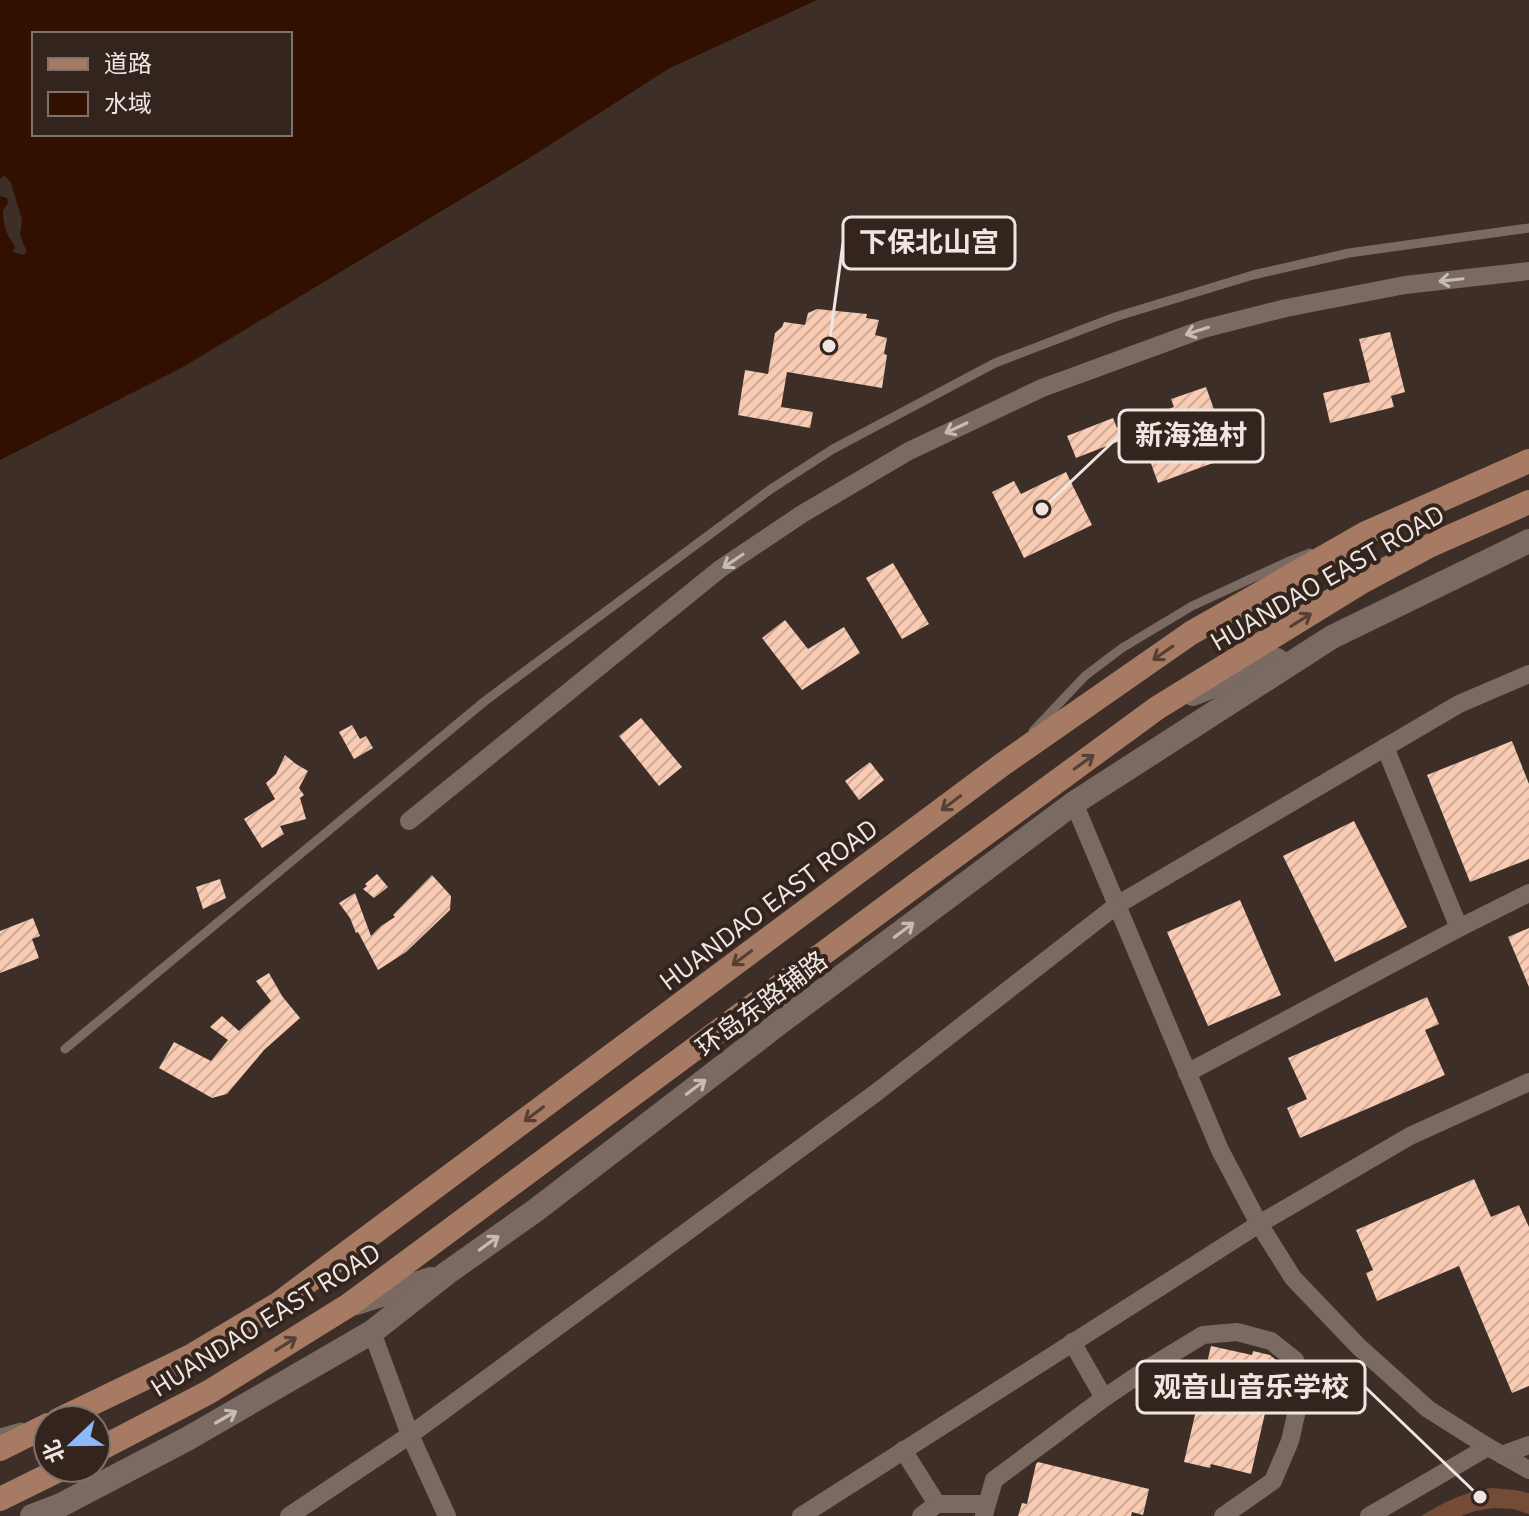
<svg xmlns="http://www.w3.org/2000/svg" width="1529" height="1516" font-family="'IBM Plex Sans','Noto Sans SC',sans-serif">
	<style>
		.pitch { fill: #744b35 }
		.water { fill: #311000; fill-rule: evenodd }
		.building { fill: url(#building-hatch) }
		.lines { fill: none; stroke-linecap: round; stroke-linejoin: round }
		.lane { stroke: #7a6a62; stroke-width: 9 }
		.street { stroke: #7a6a62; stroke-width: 18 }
		.secondary { stroke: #7a6a62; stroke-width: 24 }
		.primary { stroke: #a77a63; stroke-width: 24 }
		.oneway { stroke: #c7bbb5 }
		.oneway2 { stroke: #563f33 }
		.labels { text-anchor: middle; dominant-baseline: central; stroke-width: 8; stroke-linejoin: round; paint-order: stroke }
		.street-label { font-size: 26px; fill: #f0e6e1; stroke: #33251e }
		.leader { fill: none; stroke: #f0e6e1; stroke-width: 3 }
		.callout-dot { fill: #f0e6e1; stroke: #33251e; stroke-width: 3 }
		.callout { fill: #33251e; stroke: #f0e6e1; stroke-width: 3 }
		.callout-label { font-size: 28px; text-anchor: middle; font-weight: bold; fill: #f0e6e1 }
	</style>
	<defs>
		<pattern id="building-hatch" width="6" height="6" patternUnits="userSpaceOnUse" patternTransform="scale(2)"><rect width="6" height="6" fill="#f9cbb3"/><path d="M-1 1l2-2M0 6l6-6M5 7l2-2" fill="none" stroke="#cdaa97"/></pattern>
	</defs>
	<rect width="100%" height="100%" fill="#3d2f28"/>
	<path class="pitch" d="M1491 1488 1515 1490 1529 1493V1514L1513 1509 1494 1508 1475 1511 1461 1516H1421C1444 1502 1464 1492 1491 1488Z"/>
	<path class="water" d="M0 0H817L668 69 531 157 183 367 0 460V196L7 198 8 204 3 210C3 224 6 235 15 246L13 252 23 255 27 252 20 235 22 220 11 183 4 175 0 179ZM34 34H290V134H34Z"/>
	<g class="building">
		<path d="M817 309 867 314 866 318 879 320 875 335 887 338 884 354 887 355 882 388 787 372 781 407 813 412 810 428 738 415 745 370 768 374 775 333 782 327 784 322 805 325 808 313Z"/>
		<path d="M1390 332 1405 392 1391 396 1394 407 1330 423 1323 393 1370 382 1359 339Z"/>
		<path d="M1206 387 1221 429 1215 432 1224 459 1158 483 1140 433 1076 458 1067 436 1113 418 1117 428 1174 407 1171 399Z"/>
		<path d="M1066 472 1092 525 1024 558 992 492 1014 481 1021 494Z"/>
		<path d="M893 563 929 624 902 639 866 578Z"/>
		<path d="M785 620 808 649 844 627 860 653 802 690 762 638Z"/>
		<path d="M641 718 682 767 659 786 619 736Z"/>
		<path d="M352 725 360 739 366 736 373 748 354 759 339 732Z"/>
		<path d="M1512 741 1529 784V859L1470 882 1427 775Z"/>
		<path d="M285 755 296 764 308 771 299 788 304 795 300 798 306 819 280 826 284 834 262 848 244 819 275 799 266 783 276 774Z"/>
		<path d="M870 762 884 780 859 800 845 781Z"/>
		<path d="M1354 821 1407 927 1335 962 1283 856Z"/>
		<path d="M377 874 388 887 374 898 363 889 367 886 365 884Z"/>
		<path d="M432 875 451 896 450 910 406 952 378 970 358 932 356 933 350 918 339 903 355 893 371 936 381 926 395 917 393 915Z"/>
		<path d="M220 879 226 898 203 909 196 887Z"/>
		<path d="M1240 900 1281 995 1208 1026 1167 932Z"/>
		<path d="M33 918 40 936 32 939 39 958 0 973V931Z"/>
		<path d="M1529 928V987L1508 937Z"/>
		<path d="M269 973 282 996 300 1018 264 1050 227 1094 212 1098 159 1068 174 1042 211 1061 228 1040 210 1027 222 1016 239 1031 271 1001 256 981Z"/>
		<path d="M1427 997 1439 1024 1425 1030 1445 1075 1300 1138 1287 1108 1307 1099 1288 1058Z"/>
		<path d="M1474 1179 1491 1217 1519 1205 1529 1227V1386L1512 1393 1459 1266 1377 1301 1366 1273 1373 1270 1356 1230Z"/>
		<path d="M1211 1346 1252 1355 1253 1351 1270 1355 1277 1361 1251 1474 1211 1464 1210 1468 1184 1462Z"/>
		<path d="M1038 1462 1149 1489 1143 1515 1132 1512 1131 1516H1018L1022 1503 1027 1504 1036 1464Z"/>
	</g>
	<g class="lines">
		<g class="lane">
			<path d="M1033 731 1085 676 1122 648 1192 606 1287 562 1310 553"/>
			<path d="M65 1049 485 701 771 489 833 449 995 363 1115 317 1253 275 1349 253 1529 228"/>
			<path d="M0 1433 21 1427"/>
		</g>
		<g class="street">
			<path d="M1385 747 1459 928"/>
			<path d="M1074 803 1220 1150 1259 1224 1293 1278 1359 1347 1428 1409 1488 1447 1529 1470"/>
			<path d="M409 821 720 569 802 514 909 451 1042 388 1203 329 1286 308 1405 285 1529 271"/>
			<path d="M1187 1073 1459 928 1529 893"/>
			<path d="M372 1332 410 1435 447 1516"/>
			<path d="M1072 1342 1104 1398"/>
			<path d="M903 1450 937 1504"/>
			<path d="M1502 1455 1529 1445"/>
			<path d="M985 1511 994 1480 1104 1398 1147 1369 1203 1335 1237 1332 1271 1341 1295 1360 1298 1406 1290 1441 1273 1481 1223 1516"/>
			<path d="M289 1516 410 1435 877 1092 1117 905 1459 704 1529 674"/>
			<path d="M801 1516 1259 1224 1410 1136 1529 1082"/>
			<path d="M921 1516 937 1504H979L985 1511 984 1516"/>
			<path d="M1369 1516 1488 1447"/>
		</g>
		<g class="secondary">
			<path d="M1193 694 1277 660"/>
			<path d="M356 1303 431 1279"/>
			<path d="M32 1516 61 1505 187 1439 372 1332 447 1273 536 1210 778 1024 1074 803 1332 637 1529 541"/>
		</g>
		<g class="primary">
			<path d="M58 1420 191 1356 278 1304 1003 764 1191 633 1366 533 1529 461"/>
			<path d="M0 1449 48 1425"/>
			<path d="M96 1451 209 1392 349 1305 917 884 1157 708 1360 583 1431 545 1529 502"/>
			<path d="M0 1499 63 1468"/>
		</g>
	</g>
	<defs><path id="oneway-shaft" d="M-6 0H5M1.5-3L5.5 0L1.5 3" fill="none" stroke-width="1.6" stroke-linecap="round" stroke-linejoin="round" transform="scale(2)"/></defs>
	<g class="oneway">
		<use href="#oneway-shaft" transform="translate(1451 280) rotate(174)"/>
		<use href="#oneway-shaft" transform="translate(1197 331) rotate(162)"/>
		<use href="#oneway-shaft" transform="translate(956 428) rotate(155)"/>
		<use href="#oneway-shaft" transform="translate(733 561) rotate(146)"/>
		<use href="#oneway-shaft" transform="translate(904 930) rotate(-37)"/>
		<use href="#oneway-shaft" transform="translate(696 1087) rotate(-37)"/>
		<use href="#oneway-shaft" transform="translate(489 1243) rotate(-36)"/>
		<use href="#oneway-shaft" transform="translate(226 1417) rotate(-30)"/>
	</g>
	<g class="oneway2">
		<use href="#oneway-shaft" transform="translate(1301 620) rotate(-32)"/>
		<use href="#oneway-shaft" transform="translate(1163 653) rotate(145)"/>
		<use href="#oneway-shaft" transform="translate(1084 762) rotate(-36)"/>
		<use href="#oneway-shaft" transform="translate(951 803) rotate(143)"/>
		<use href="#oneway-shaft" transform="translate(742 958) rotate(143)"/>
		<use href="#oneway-shaft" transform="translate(534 1114) rotate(143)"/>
		<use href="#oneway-shaft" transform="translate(286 1344) rotate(-32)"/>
	</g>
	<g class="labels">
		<g class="street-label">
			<text transform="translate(1327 577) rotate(-30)">HUANDAO EAST ROAD</text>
			<text transform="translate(768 904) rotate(-37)">HUANDAO EAST ROAD</text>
			<text transform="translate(761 1003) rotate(-37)">环岛东路辅路</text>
			<text transform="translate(265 1319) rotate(-32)">HUANDAO EAST ROAD</text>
		</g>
	</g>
	<path class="leader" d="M829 346L843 243M1042 509L1119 436M1480 1497L1365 1387"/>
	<g class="callout-dot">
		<circle cx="829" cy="346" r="8"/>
		<circle cx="1042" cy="509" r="8"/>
		<circle cx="1480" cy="1497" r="8"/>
	</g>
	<g class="callout">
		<rect x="843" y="217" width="172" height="52" rx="8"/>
		<rect x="1119" y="410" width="144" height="52" rx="8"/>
		<rect x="1137" y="1361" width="228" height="52" rx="8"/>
	</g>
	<g class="callout-label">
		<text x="929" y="252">下保北山宫</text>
		<text x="1191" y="445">新海渔村</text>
		<text x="1251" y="1397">观音山音乐学校</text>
	</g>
	<rect x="32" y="32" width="260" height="104" fill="#33251e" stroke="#7f726c" stroke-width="2"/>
	<rect x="48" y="58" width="40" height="12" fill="#a77a63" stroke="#7f726c" stroke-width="2"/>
	<text x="104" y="72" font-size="24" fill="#f0e6e1">道路</text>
	<rect x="48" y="92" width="40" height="24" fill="#311000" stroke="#7f726c" stroke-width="2"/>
	<text x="104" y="112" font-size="24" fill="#f0e6e1">水域</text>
	<g transform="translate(72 1444) rotate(248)"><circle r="38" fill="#33251e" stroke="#7f726c" stroke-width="2"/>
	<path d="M0-6L14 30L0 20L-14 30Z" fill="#8cb9fc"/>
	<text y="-12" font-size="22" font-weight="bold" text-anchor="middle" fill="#f0e6e1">北</text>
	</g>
</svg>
